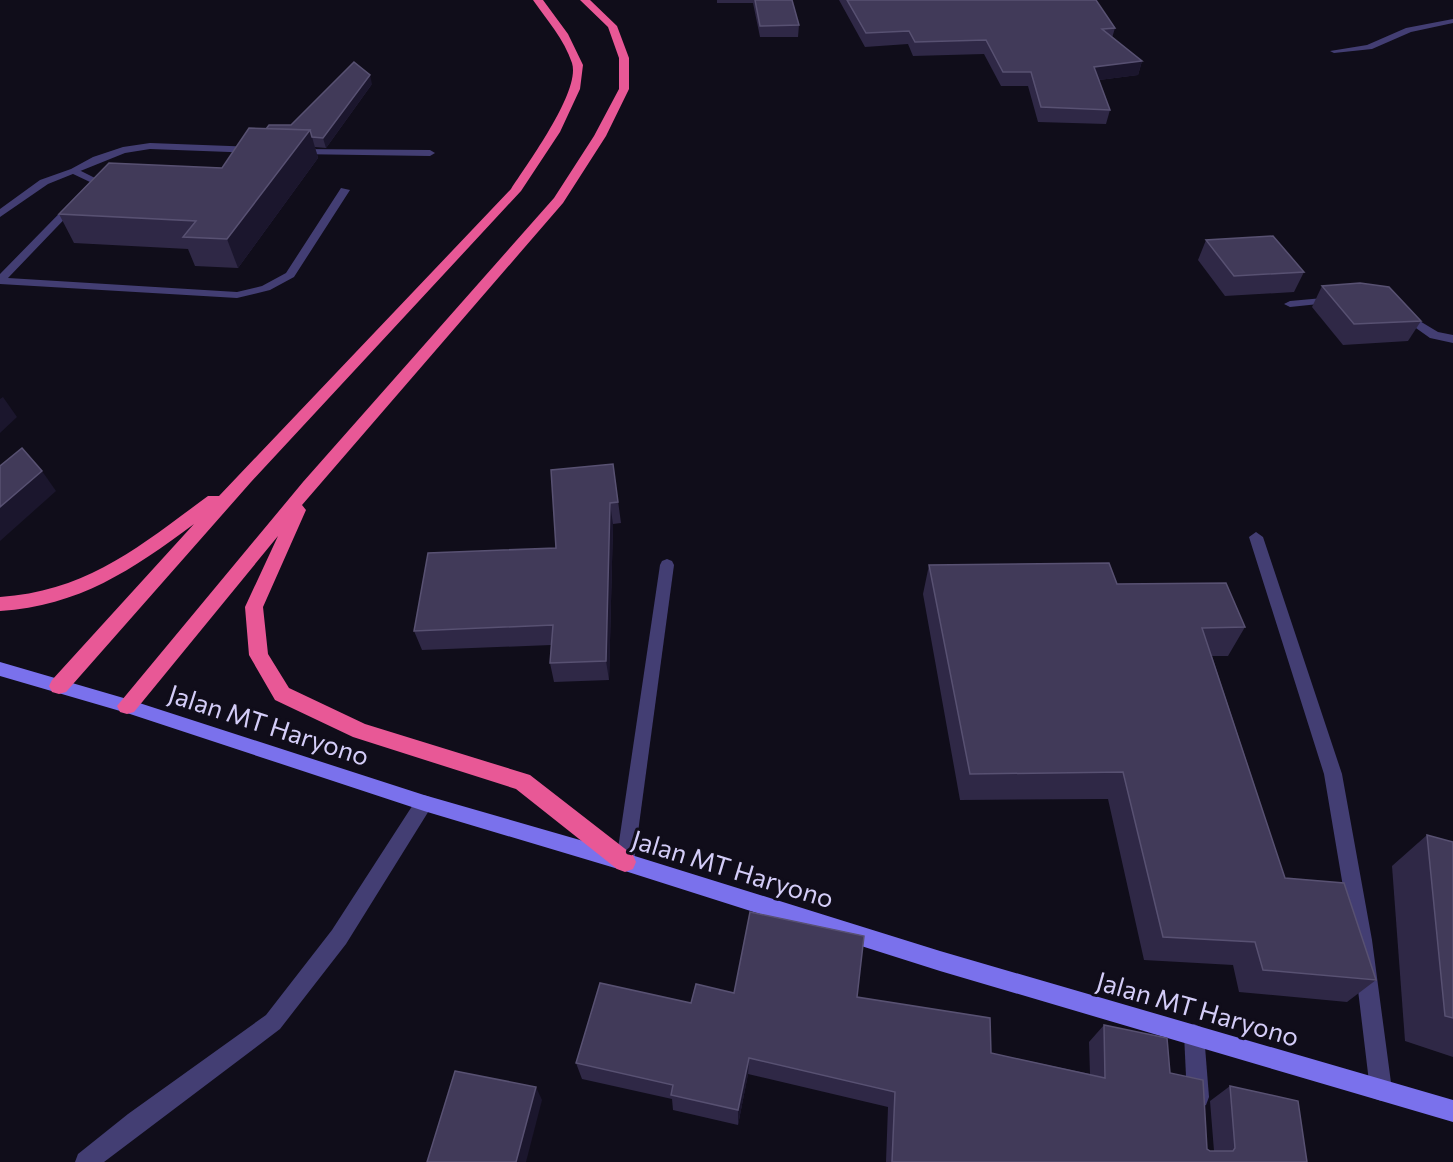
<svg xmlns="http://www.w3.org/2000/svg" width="1453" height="1162" font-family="Commissioner,sans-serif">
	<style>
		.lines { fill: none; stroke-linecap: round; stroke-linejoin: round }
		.service { fill: #433e73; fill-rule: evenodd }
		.minor { fill: #433e73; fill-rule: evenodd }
		.secondary { fill: #7a71ec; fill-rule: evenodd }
		.motorway { fill: #e85896; fill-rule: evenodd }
		.wall { fill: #2f2846 }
		.shaded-wall { fill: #1b162d }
		.building { fill: #413a59; stroke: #585172; stroke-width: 1.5 }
		.labels { text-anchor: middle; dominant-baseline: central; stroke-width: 6; stroke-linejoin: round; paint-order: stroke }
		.near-street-label { font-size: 26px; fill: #d4cdf8; stroke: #100d1a }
	</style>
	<rect width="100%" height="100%" fill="#100d1a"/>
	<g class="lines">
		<g class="service">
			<path d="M71 169H77L101 181 8 278 237 292 262 286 286 273 341 188 350 190 294 277 270 290 237 298 0 284V274L90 182 71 173Z"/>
			<path d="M1334 297 1338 298V302L1290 307 1284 304 1290 301Z"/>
			<path d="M1403 311 1438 332 1453 335V343L1430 338 1399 316 1397 314Z"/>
			<path d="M1256 532 1263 537 1342 774 1372 940 1392 1090 1389 1098 1381 1101 1373 1098 1370 1090 1352 940 1324 774 1249 537Z"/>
			<path d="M667 559 672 561 674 565 634 862 632 868 625 871 618 868 616 862 660 565 662 561Z"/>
			<path d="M424 795 430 797 433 803 430 809 346 944 280 1029 104 1162H75L78 1154 128 1114 266 1015 332 930 418 797Z"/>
		</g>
		<g class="minor">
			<path d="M1453 19V23L1411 32 1372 49 1334 53 1330 51 1367 45 1406 28Z"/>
			<path d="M150 143 256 147 261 150 256 153 150 149 125 153 48 184 0 217V209L40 180 71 169 93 157 123 147Z"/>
			<path d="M298 149 430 150 435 153 430 156 295 154 293 152Z"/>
			<path d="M1194 1024 1201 1027 1204 1034 1209 1097 1206 1105 1198 1108 1190 1105 1187 1097 1184 1034 1187 1027Z"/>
		</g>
		<path class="secondary" d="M0 662 127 699 424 795 625 853 940 951 1453 1100V1122L940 971 625 871 424 811 127 713 0 676Z"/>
		<g class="motorway">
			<path d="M533 0H543L568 34 583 65 580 89 560 132 521 191 251 482 66 692 59 694 52 692 49 686 52 680 194 524C132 570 79 606 0 611V597C88 591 140 546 208 496H219L511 189C527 164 581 91 572 63 564 39 547 20 533 0Z"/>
			<path d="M580 0H590L617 26 629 58V89L606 136 563 203 302 505 306 510 263 607 268 654 289 688 365 724 530 775 633 855 636 862 633 869 625 872 617 869 516 789 353 737 275 700 249 655 245 607 278 536 134 712 127 714 120 712 117 706 303 482 554 198 594 136 619 89V58L608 27Z"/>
		</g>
	</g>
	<g class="wall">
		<path d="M717 0H792L799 25 798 37H760L753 3H717Z"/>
		<path d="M839 0H1096L1115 28 1112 38 1142 61 1138 75 1099 80 1110 110 1106 124 1038 122 1028 86H1001L984 54 913 56 908 44 865 47Z"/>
		<path d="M372 84 326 148 315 147 318 158 238 268 195 266 188 249 74 243 59 214 222 168 266 129 291 125Z"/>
		<path d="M1206 240 1304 272 1294 292 1225 296 1198 260Z"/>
		<path d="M1322 286 1421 321 1408 341 1343 345 1312 307Z"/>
		<path d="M613 464 621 523 613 524 609 680 554 682 550 663 551 645 422 650 414 631 556 548Z"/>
		<path d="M929 565 1117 584 1245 627 1228 656H1212L1285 878 1376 980 1347 1002 1239 992 1233 965 1144 960 1108 799 960 800 923 594Z"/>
		<path d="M1427 835 1453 842V1057L1405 1041 1392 866Z"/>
		<path d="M734 993 857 997 991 1053 1090 1074 1089 1042 1104 1025 1170 1073 1207 1149 1210 1151H1214L1210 1101 1230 1086 1307 1162H886L888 1107 748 1074 738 1125 673 1110 672 1099 582 1079 576 1063 691 1003Z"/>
	</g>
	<g class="shaded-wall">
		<path d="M1142 61 1138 75 1091 81 1094 67Z"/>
		<path d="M370 75 372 84 326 148 323 138Z"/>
		<path d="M310 130 318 158 238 268 227 239Z"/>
		<path d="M3 397 17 417 0 433V399Z"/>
		<path d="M42 471 56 491 0 541V507Z"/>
		<path d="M610 503 613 524 609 680 606 661Z"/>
		<path d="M749 1058 748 1074 738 1125V1110Z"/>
		<path d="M536 1087 542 1100 526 1162H516Z"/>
	</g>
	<g class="building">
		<path d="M755 0H792L799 25 760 26Z"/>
		<path d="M847 0H1096L1115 28 1102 29 1142 61 1094 67 1110 110 1041 107 1031 72H1003L986 40 915 42 909 31 866 33Z"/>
		<path d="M354 62 370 75 323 138 312 137 310 130 266 129 269 125H291Z"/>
		<path d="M249 128 310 130 227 239 183 237 196 221 59 214 109 163 222 168Z"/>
		<path d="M1273 236 1304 272 1234 276 1206 240Z"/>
		<path d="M1360 283 1389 287 1421 321 1354 324 1322 286Z"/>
		<path d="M22 448 42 471 0 507V466Z"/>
		<path d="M613 464 618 502 610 503 606 661 550 663 553 625 414 631 428 553 556 548 551 470Z"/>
		<path d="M1109 563 1117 584 1226 583 1245 627 1202 628 1285 878 1344 883 1376 980 1263 970 1255 942 1163 937 1123 772 970 774 929 565Z"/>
		<path d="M1427 835 1453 842V1018L1445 1016Z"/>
		<path d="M750 912 864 936 857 997 990 1018 991 1053 1105 1078 1104 1025 1167 1038 1170 1073 1203 1080 1207 1149 1210 1151H1233L1235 1148 1230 1086 1298 1101 1307 1162H892L895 1092 749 1058 738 1110 671 1095 673 1085 576 1063 600 983 691 1003 696 984 734 993Z"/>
		<path d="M455 1071 536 1087 516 1162H427Z"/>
	</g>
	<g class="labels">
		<g class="near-street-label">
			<text transform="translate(269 724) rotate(18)">Jalan MT Haryono</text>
			<text transform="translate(733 868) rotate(17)">Jalan MT Haryono</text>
			<text transform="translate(1198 1008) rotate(16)">Jalan MT Haryono</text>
		</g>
	</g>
</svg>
